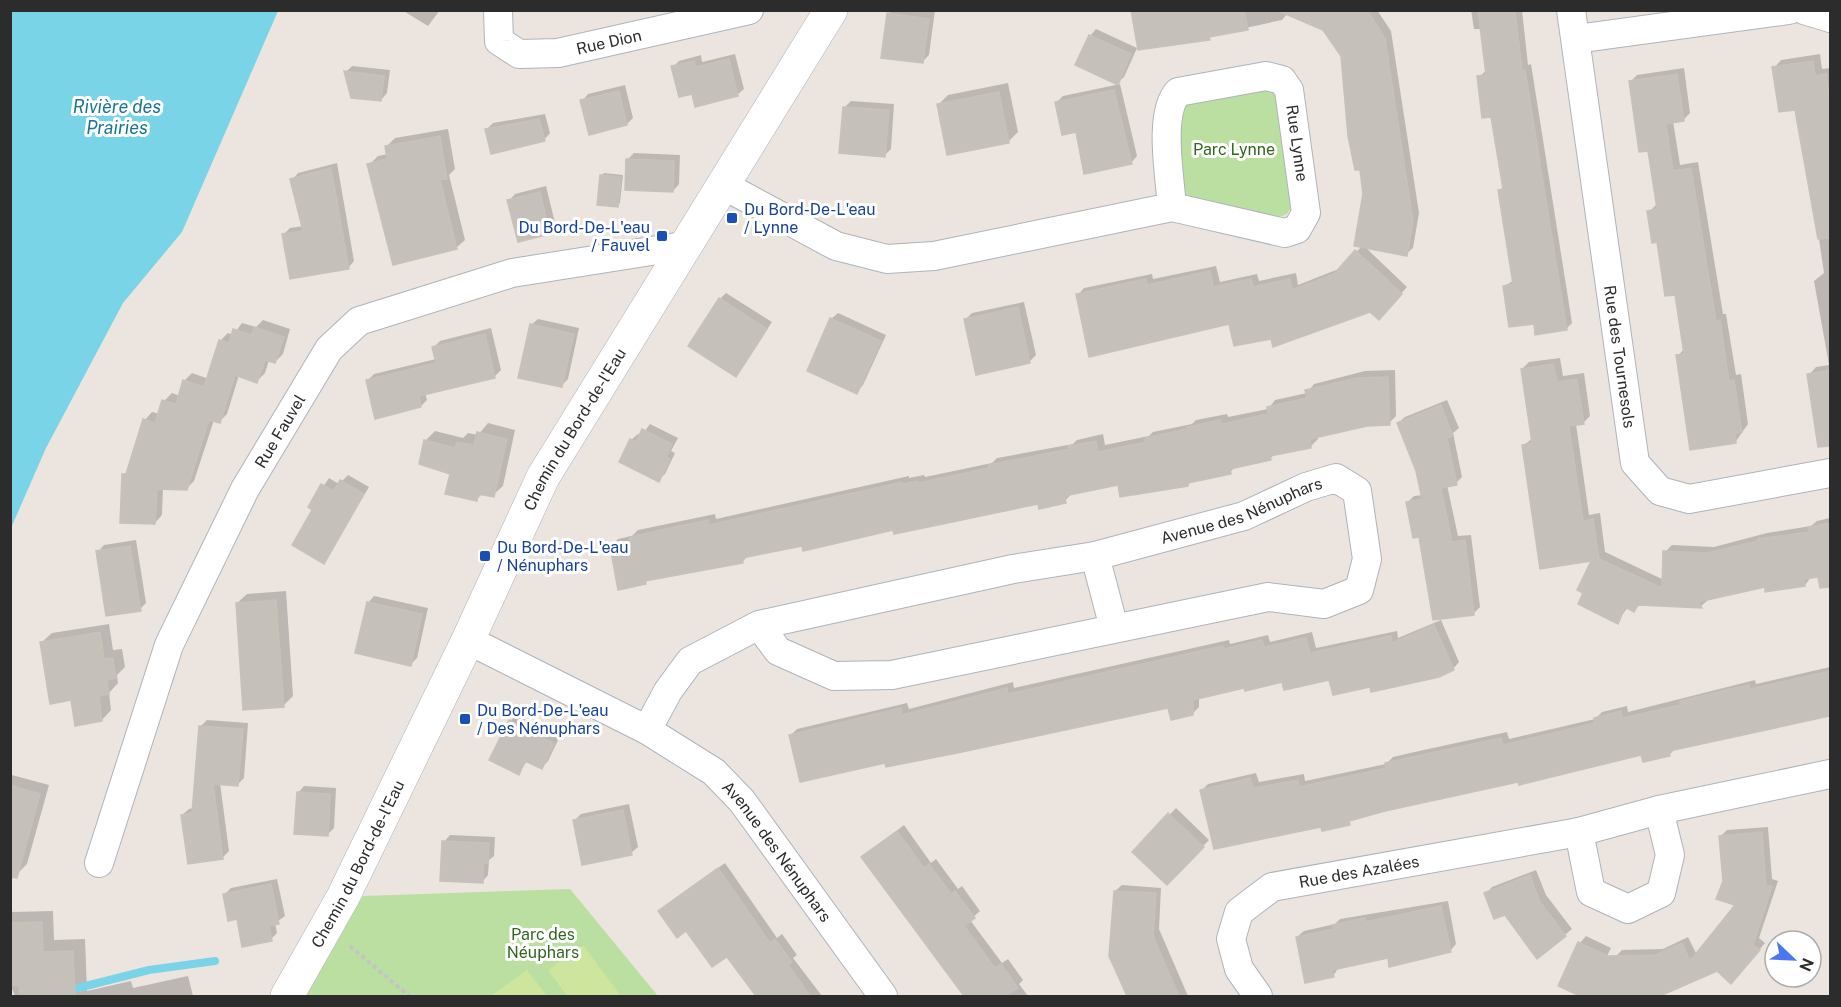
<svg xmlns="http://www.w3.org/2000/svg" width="1841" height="1007" font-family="'Public Sans',sans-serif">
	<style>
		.green { fill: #bbdfa0 }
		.pitch { fill: #cde59c }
		.water { fill: #7ad4e7 }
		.shadow { fill: #0003 }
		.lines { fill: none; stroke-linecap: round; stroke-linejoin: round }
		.stream { stroke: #7ad4e7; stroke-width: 8 }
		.building { fill: #c5c1ba; stroke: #c8c1b9; stroke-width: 1.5 }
		.street-casing { stroke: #afb3bb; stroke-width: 30 }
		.secondary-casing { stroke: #afb3bb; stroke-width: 34 }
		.path { stroke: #c4c4c4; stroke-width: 4; stroke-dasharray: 4.5 3; stroke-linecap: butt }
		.street { stroke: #fff; stroke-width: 28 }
		.secondary { stroke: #fff; stroke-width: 33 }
		.transit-dot { fill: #1a4fb4; stroke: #fff; stroke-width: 2 }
		.labels { text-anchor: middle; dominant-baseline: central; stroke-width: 6; stroke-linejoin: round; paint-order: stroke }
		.street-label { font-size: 16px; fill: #2c2c2c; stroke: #fff }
		.park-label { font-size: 16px; fill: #346520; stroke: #fff }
		.transit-label { font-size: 16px; fill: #164399; stroke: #fff; text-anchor: start }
		.water-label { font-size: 18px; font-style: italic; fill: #177595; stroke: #fff }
	</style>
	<rect width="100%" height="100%" fill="#ece5df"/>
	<g class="green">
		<path d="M1262 87 1274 91 1281 100 1295 201 1287 214 1277 218 1184 196C1182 172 1172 118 1189 101Z"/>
		<path d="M570 889 658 996H306L363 896Z"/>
	</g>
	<g class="pitch">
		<path d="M583 945 621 996H567L548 970Z"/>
		<path d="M527 970 547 996H493L492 995Z"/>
	</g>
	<path class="water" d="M11 10 278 11 182 232 123 303 46 448 11 528Z"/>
	<g class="shadow">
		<path d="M402 10H440L428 26Z"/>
		<path d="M892 10H935L929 55 922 62 888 14Z"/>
		<path d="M1133 10H1288V13L1282 20 1213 35 1209 38Z"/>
		<path d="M1355 10H1377L1391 31 1419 213 1413 248 1406 254 1364 246 1407 287 1385 312 1370 310 1272 337 1230 322 1091 355 1078 295 1084 288 1152 274 1153 279 1216 266 1220 282 1257 274 1259 281 1296 273 1298 285 1341 268 1362 246 1365 194Z"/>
		<path d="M1471 10H1522L1528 65 1531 64 1572 323 1566 329 1535 322 1505 286 1514 280 1500 190 1504 186 1493 115 1479 77 1487 70 1481 29H1474Z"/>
		<path d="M1096 29 1137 48 1124 77 1117 83 1090 36Z"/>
		<path d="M735 54 744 89 737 95 693 92 673 67 679 61 701 55 702 62Z"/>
		<path d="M1820 54 1822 69 1830 68V403L1813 406 1809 375 1816 367 1829 365 1814 281 1824 273 1807 156 1796 108 1774 68 1781 60Z"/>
		<path d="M352 66 390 70 387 93 381 100 346 72Z"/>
		<path d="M1684 68 1690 113 1683 120 1673 121 1680 165 1698 162 1723 314H1726L1736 375 1741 374 1748 424 1736 441 1678 356 1684 349 1676 293 1649 212 1657 204 1649 149 1630 82 1637 75Z"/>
		<path d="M1008 83 1018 132 1008 142 938 105 948 95Z"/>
		<path d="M1120 84 1137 156 1131 163 1077 130 1057 102 1063 96Z"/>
		<path d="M625 85 633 118 627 124 582 101 588 94Z"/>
		<path d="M851 101 894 104 891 149 885 155 844 108Z"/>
		<path d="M545 114 550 133 544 140 487 129 493 123Z"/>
		<path d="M448 129 455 169 449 175 465 240 456 248 369 165 378 156 388 154 387 146 395 138Z"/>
		<path d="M634 153 680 155 679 184 673 191 628 159Z"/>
		<path d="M337 163 354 261 348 268 283 235 290 228 304 226 292 180 298 173Z"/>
		<path d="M604 173 623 175 620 203 618 205 601 176Z"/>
		<path d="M546 186 556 227 550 233 509 201 515 194Z"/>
		<path d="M726 293 772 322 736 375 720 299Z"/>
		<path d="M1024 302 1036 355 1029 362 966 319 972 313Z"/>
		<path d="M838 313 886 335 863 385 857 392 831 319Z"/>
		<path d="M538 319 579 328 568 379 561 386 531 325Z"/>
		<path d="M263 320 290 329 283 354 275 362 269 360 265 373 257 381 239 375 227 414 220 421 214 420 194 481 186 489 163 488 162 515 155 523 124 475 129 470 145 420 152 412 160 414 164 401 172 393 180 396 184 381 192 373 209 379 220 341 228 333 233 335 242 323 256 327Z"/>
		<path d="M491 328 501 370 495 376 425 393 427 400 421 406 368 380 374 374 436 359 434 347 440 341Z"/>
		<path d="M1560 358 1563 376 1584 373 1590 416 1583 423 1576 424 1589 515 1600 513 1605 552 1664 580 1665 552 1672 545 1714 547 1767 533 1811 526 1817 521 1830 518V573L1811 577 1805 585 1766 586 1708 600 1701 606 1641 603 1634 610 1628 607 1617 622 1585 592 1594 559 1524 445 1533 438 1522 369 1529 362Z"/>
		<path d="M1395 370 1396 416 1389 423 1367 424 1317 436 1318 439 1311 446 1275 453 1270 459 1237 466 1230 472 1192 481 1188 485 1119 483 1072 493 1065 501 1039 502 803 544 749 555 743 561 649 579 645 583 611 546 618 539 632 536 638 530 715 514 716 519 909 476V478L924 475 925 477 992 463 997 458 1073 444 1077 440 1103 434 1105 445 1149 436 1153 432 1192 424 1196 420 1227 414 1228 417 1268 409 1275 400 1307 393 1314 384 1365 371Z"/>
		<path d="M1447 400 1459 428 1453 433 1462 477 1456 483 1447 485 1458 536 1471 535 1480 607 1474 613 1421 535 1407 503 1414 496 1423 495 1418 471 1398 423 1405 417Z"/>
		<path d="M488 423 515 430 503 486 493 495 483 493 477 499 425 441 435 431 463 438 468 433 478 435Z"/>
		<path d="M650 424 678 438 671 451 675 453 665 474 658 480 631 440 638 434 641 436Z"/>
		<path d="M348 475 369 487 323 562 314 509 310 506 329 478 339 484Z"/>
		<path d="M136 540 146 603 140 609 98 552 104 545Z"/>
		<path d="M286 591 293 696 284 705 237 603 247 594Z"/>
		<path d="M374 596 428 608 417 658 411 664 368 603Z"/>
		<path d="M1441 620 1459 662 1453 669 1283 681 1245 686 1199 697V707L1193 713 1169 706 886 761 791 735 797 729 907 703 909 709 1013 682 1014 688 1229 640 1230 644 1268 635 1270 642 1312 632 1316 648 1397 631 1398 638Z"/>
		<path d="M109 624 113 650 122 649 125 667 117 675 118 683 109 693 111 710 102 720 42 642 52 633Z"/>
		<path d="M1830 667V714L1676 748 1669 755 1642 753 1385 811 1323 829 1322 825 1202 790 1208 784 1256 773 1259 782 1304 774 1305 781 1386 764 1393 757 1419 751 1507 732 1509 739 1595 719 1602 712 1627 706 1628 712 1755 680 1756 684Z"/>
		<path d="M516 715 560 736 548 761 541 768 527 761 519 773 510 721Z"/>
		<path d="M207 720 248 723 244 778 238 784 220 783 229 851 223 857 182 815 189 809 194 808 200 727Z"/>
		<path d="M12 775 49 785 27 864 18 873 10 871Z"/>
		<path d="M304 786 336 788 334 828 328 834 298 793Z"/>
		<path d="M629 804 638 847 631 853 575 820 581 814Z"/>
		<path d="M1176 808 1209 840 1167 883 1134 852Z"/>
		<path d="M904 825 931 863 936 859 958 889 962 886 980 911 970 920 1002 963 1008 959 1023 980 1019 984 1028 996H966L863 857Z"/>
		<path d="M1768 827 1772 879 1778 881 1759 938 1765 943 1738 975 1717 970 1656 996H1616V956L1622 950 1663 949 1688 937 1697 955 1738 905 1724 882 1721 836 1727 830Z"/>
		<path d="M450 835 495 837 494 856 489 860 488 875 482 882 444 842Z"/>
		<path d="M725 863 777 938 782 934 797 955 793 958 822 996H761L728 954 659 911Z"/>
		<path d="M1536 870 1546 895 1572 929 1538 957 1505 913 1486 894 1492 887Z"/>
		<path d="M277 879 285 916 275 923 277 933 271 939 238 917 224 895 231 888Z"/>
		<path d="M1122 885 1161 888 1159 929 1188 996H1129L1111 956 1115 891Z"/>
		<path d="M1448 901 1456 944 1450 951 1389 956 1339 967 1333 976 1297 937 1304 931 1335 924 1340 919Z"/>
		<path d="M53 911 54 940 85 939 87 991 131 981 133 988 188 976 193 996H15L10 984V912Z"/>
		<path d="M1586 936 1611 948 1590 990 1584 996 1560 986 1580 943Z"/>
	</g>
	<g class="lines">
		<path class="stream" d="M46 996 149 970 215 961"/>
	</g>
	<g class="building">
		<path d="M1131 10H1244L1248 30 1209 37 1210 40 1138 50Z"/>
		<path d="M1276 10H1367L1385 38 1413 221 1407 256 1354 246 1363 194 1360 170H1355L1348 136 1341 56 1323 30Z"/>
		<path d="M1478 10H1515L1522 70H1525L1567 330 1535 335 1534 324 1509 327 1503 286 1513 284 1498 190 1503 189 1491 117 1482 118 1477 76 1486 75Z"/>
		<path d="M887 13 929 19 923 63 881 58Z"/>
		<path d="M1089 35 1131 54 1118 85 1075 65Z"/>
		<path d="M729 59 738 96 695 107 692 94 679 97 671 66 694 61 696 67Z"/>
		<path d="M1813 61 1815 76 1826 74 1830 102V238L1818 239 1795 110 1779 112 1772 67Z"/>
		<path d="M344 71 384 76 381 101 351 98Z"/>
		<path d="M1677 74 1684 121 1666 124 1673 171 1691 168 1716 321 1720 320 1729 381 1734 380 1742 432 1735 433 1736 443 1690 450 1676 355 1684 354 1675 295 1665 296 1657 242 1652 243 1647 211 1657 209 1648 151 1639 152 1629 81Z"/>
		<path d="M1114 90 1132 164 1084 174 1076 132 1062 135 1055 102Z"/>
		<path d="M619 91 627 125 589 135 580 100Z"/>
		<path d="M999 92 1009 143 947 155 937 104Z"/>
		<path d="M843 107 889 110 885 157 839 153Z"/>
		<path d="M539 119 545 141 491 154 485 129Z"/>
		<path d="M440 136 447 179 440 180 457 249 393 265 367 164 387 159 385 146Z"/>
		<path d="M626 159 674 161 673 192 625 190Z"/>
		<path d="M331 168 349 269 290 279 282 234 303 231 290 179Z"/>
		<path d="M600 175 621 177 618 207 597 205Z"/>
		<path d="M540 192 550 234 518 242 507 200Z"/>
		<path d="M1355 250 1402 294 1379 320 1370 312 1273 347 1271 339 1234 346 1229 324 1089 357 1076 294 1146 279 1147 285 1210 271 1213 287 1251 279 1253 287 1290 279 1292 290 1334 274Z"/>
		<path d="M719 298 767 329 736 377 688 346Z"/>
		<path d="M1018 307 1030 363 976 375 964 319Z"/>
		<path d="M830 318 881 341 857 394 807 371Z"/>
		<path d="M530 324 574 334 562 387 518 378Z"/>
		<path d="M254 327 284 337 275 363 265 360 257 383 235 375 220 423 209 420 187 490 157 489 155 524 120 523 122 474H126L143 419 155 423 162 400 176 404 183 380 204 387 219 340 229 343 233 329 252 335Z"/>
		<path d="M485 334 495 378 419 396 421 407 375 419 366 380 436 363 432 347Z"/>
		<path d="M1553 364 1557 382 1577 379 1584 424 1569 426 1583 521 1593 519 1599 559 1662 588 1663 551 1706 553 1758 541V539L1809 532 1808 527 1830 523V587L1820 588 1818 577 1804 579 1805 586 1765 592V587L1698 602 1702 608 1638 605 1634 612 1625 607 1618 624 1578 604 1583 593 1577 590 1591 561 1540 569 1522 445 1532 443 1521 369Z"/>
		<path d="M1830 370V446L1818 447 1807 374Z"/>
		<path d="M1388 377 1390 425 1367 426 1310 439 1311 448 1270 456 1271 460 1230 469 1231 474 1188 483V486L1120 497 1118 485 1064 496 1066 503 1039 509 1038 504 894 534 893 530 803 551 802 546 742 558 743 563 645 581 646 584 618 590 610 546 630 542 629 537 708 520 709 525 902 482 903 484 918 481V483L989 468 988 465 1069 449 1068 446 1096 441 1098 452 1146 442 1145 438 1187 429V427L1220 420 1221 424 1268 414 1267 407 1307 398 1305 390 1357 378Z"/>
		<path d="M1441 405 1453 436 1447 438 1457 485 1441 488 1452 542 1465 540 1474 615 1433 620 1419 537 1413 538 1406 502 1422 499 1416 471 1397 423Z"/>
		<path d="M642 429 672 444 666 457 670 459 659 482 619 462 630 439 636 442Z"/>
		<path d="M477 432 507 439 494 497 478 494 477 501 445 494 450 474 419 464 424 440 455 448 457 442 474 445Z"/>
		<path d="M340 480 364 494 324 564 292 545 312 510 308 507 321 484 334 491Z"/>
		<path d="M130 546 141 611 106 616 96 551Z"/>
		<path d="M276 600 284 707 243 710 236 603Z"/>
		<path d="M367 602 422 614 411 666 355 653Z"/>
		<path d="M1434 625 1454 670 1439 677 1371 692 1370 687 1333 695 1329 680 1284 690 1282 682 1245 691 1244 688 1193 700V715L1171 720 1168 708 957 753 886 767 885 763 800 782 789 735 901 708 902 715 1007 688 1008 694 1223 646 1224 649 1262 640 1264 647 1306 638 1310 653 1391 636 1392 643Z"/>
		<path d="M100 632 104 659 113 658 116 678 107 680 109 694 99 696 102 721 75 726 71 700 50 704 40 642Z"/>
		<path d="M1830 671V716L1669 751 1670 756 1643 762 1641 755 1519 785 1518 782 1385 811 1349 821 1350 825 1322 831 1321 827 1214 849 1200 790 1250 778 1253 788 1298 780 1299 787 1386 768 1385 763 1412 757 1501 738 1503 745 1595 723 1594 718 1621 711 1622 718 1680 705V701L1721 691 1749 685 1750 689Z"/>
		<path d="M509 720 554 743 542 769 525 761 519 775 489 760Z"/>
		<path d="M199 726 243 729 238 786 213 784 223 859 188 864 181 815 192 813Z"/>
		<path d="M10 785 40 794 17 878 10 877Z"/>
		<path d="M297 792 330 794 328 836 294 834Z"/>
		<path d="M623 810 632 855 582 865 573 820Z"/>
		<path d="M1168 813 1204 847 1167 885 1132 852Z"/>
		<path d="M897 831 924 868 929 864 951 894 955 891 975 918 964 926 995 968 1001 964 1018 988 1005 996H964L861 857Z"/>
		<path d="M1762 832 1766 885 1772 887 1753 945 1760 950 1731 984 1717 971 1660 996H1580L1558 986 1578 942 1608 956 1655 955 1682 943 1690 961 1735 905 1716 899 1723 881 1719 836Z"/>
		<path d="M442 841 489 843 488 863H483V883L440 881Z"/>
		<path d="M718 868 770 943 775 939 792 962 788 965 810 996H756L727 957 712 967 686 931 677 938 658 911Z"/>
		<path d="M1530 875 1540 902 1566 936 1537 959 1505 915 1494 919 1484 893Z"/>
		<path d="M271 884 279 924 269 926 272 941 242 947 237 919 228 921 223 894Z"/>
		<path d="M1114 891 1156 893 1153 936 1179 996H1127L1109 956Z"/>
		<path d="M1441 906 1451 952 1389 967 1388 958 1332 970 1334 977 1305 983 1296 937 1333 929 1332 925 1365 918V922Z"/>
		<path d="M42 922 43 952 73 951 75 996H20L19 985 10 986V923Z"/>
	</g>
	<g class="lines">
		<defs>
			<g id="street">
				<path id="s1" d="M498 10 499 41 519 54 558 53 749 10"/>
				<path id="s2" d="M1571 10 1635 463 1660 491 1689 499 1830 473"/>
				<path d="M1804 10 1830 18"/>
				<path d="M1576 39 1789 10"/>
				<path d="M723 185 836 246 887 259 934 256 1172 207 1285 233 1297 229 1306 213 1289 90 1282 80 1266 76 1178 92C1158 114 1170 177 1172 207"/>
				<path d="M1095 556 1114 628"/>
				<path id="s3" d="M468 640 647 730 714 772 742 801 883 996"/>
				<path id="s4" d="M647 730 668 691 690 661 759 625 1013 569 1095 556 1244 516 1306 487 1336 478 1357 491 1367 559 1359 590 1324 604 1268 597 892 675 834 676 778 651 759 625"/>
				<path d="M1579 832 1591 892 1628 909 1661 893 1670 855 1659 810"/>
				<path id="s5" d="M99 863 169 645 245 489 329 349 359 321 512 273 683 246"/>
				<path id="s6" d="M1258 996 1239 969 1231 939 1239 912 1272 887 1579 832 1659 810 1830 774"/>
			</g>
			<g id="secondary">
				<path id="s7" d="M287 996 343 897 468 640 543 477 831 10"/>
			</g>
		</defs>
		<use href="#street" class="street-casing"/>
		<use href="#secondary" class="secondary-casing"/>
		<path class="path" d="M350 946 409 996"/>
		<use href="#street" class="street"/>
		<use href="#secondary" class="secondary"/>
	</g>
	<g class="transit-dot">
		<rect x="726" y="212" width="12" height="12" rx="3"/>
		<rect x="656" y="230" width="12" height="12" rx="3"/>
		<rect x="479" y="550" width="12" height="12" rx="3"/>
		<rect x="459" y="713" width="12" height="12" rx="3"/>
	</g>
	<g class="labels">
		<g class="street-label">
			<text stroke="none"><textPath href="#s1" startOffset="146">Rue Dion</textPath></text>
			<text transform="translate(1297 143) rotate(82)">Rue Lynne</text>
			<text stroke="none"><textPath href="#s2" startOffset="350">Rue des Tournesols</textPath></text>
			<text stroke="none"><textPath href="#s7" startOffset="636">Chemin du Bord-de-l'Eau</textPath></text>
			<text stroke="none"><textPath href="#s5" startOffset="470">Rue Fauvel</textPath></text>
			<text stroke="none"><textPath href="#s4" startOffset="656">Avenue des Nénuphars</textPath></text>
			<text stroke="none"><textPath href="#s3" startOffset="381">Avenue des Nénuphars</textPath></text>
			<text stroke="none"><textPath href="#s7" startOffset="150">Chemin du Bord-de-l'Eau</textPath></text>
			<text stroke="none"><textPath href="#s6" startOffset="222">Rue des Azalées</textPath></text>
		</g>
		<g class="park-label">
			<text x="1234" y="149">Parc Lynne</text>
			<text x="543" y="934">Parc des<tspan x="543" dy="18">Néuphars</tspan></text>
		</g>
		<g class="transit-label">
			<text x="744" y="209">Du Bord-De-L'eau<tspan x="744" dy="18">/ Lynne</tspan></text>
			<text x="650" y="227" text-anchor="end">Du Bord-De-L'eau<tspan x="650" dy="18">/ Fauvel</tspan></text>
			<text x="497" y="547">Du Bord-De-L'eau<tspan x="497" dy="18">/ Nénuphars</tspan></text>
			<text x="477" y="710">Du Bord-De-L'eau<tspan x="477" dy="18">/ Des Nénuphars</tspan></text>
		</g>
		<g class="water-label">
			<text x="117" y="106">Rivière des<tspan x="117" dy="21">Prairies</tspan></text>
		</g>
	</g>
	<rect width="1841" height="1007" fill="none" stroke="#2c2c2c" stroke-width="24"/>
	<g transform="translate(1793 959) rotate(113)"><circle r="28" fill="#ffffff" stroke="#ababab" stroke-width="1.5"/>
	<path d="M0-4.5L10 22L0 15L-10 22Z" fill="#4b78ee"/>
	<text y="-9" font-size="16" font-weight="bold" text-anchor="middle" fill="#2c2c2c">N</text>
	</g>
</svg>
